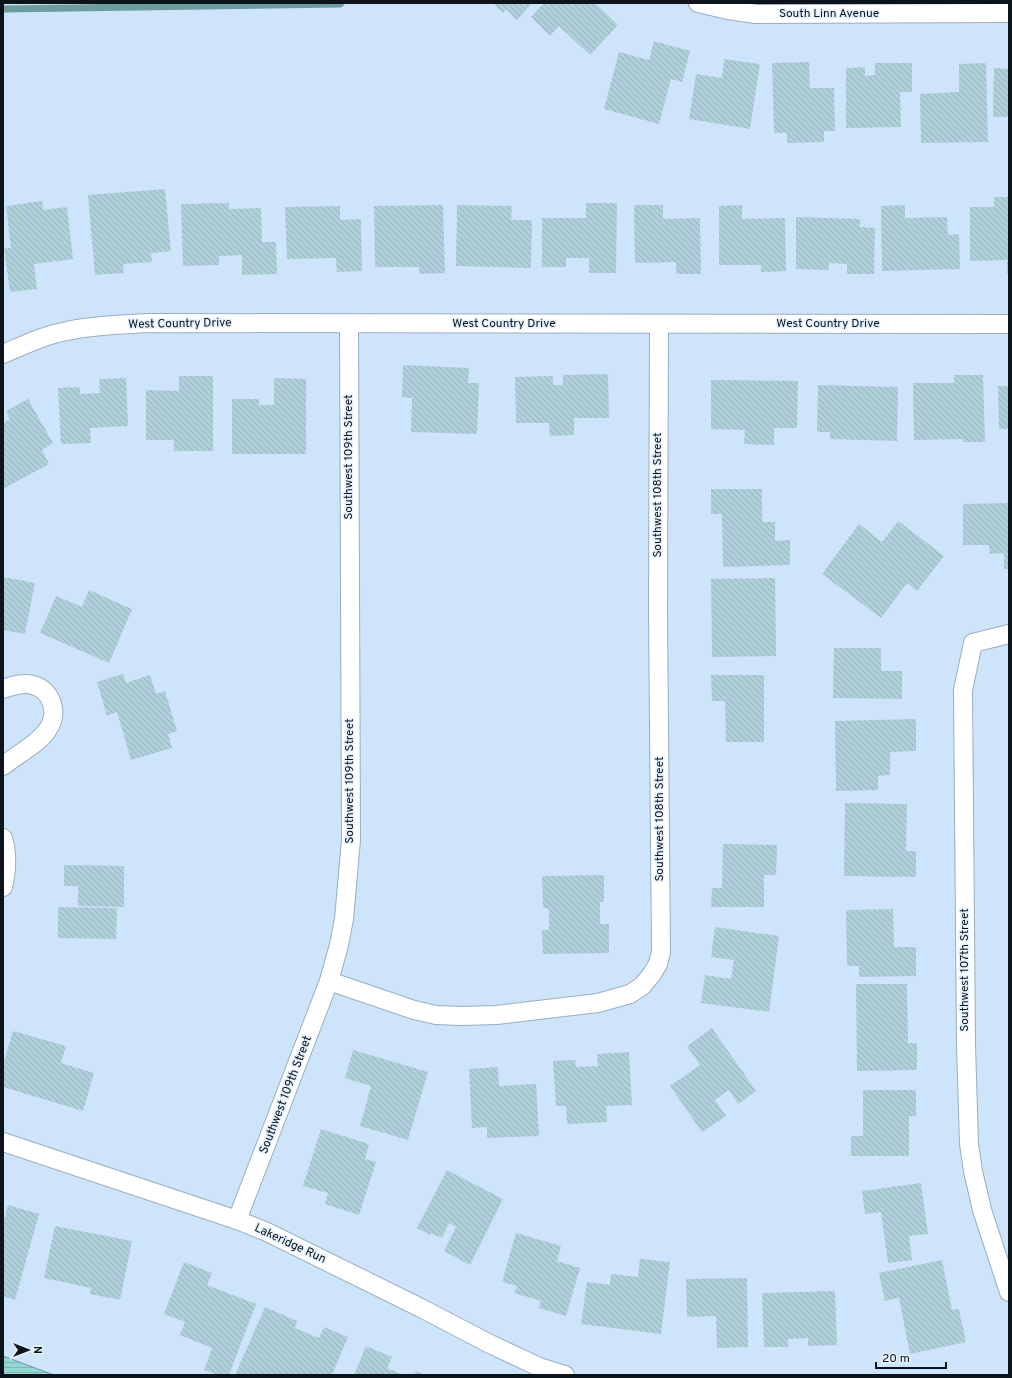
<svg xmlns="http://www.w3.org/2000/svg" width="1012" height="1378" font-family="Overpass,sans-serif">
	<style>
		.water { fill: url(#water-rules); stroke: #6c9c9d }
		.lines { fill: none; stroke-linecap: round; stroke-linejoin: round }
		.stream { stroke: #6c9c9d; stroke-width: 7 }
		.building { fill: url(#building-back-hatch) }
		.minor-casing { stroke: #99aec4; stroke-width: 20 }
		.minor { stroke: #fff; stroke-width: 18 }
		.labels { text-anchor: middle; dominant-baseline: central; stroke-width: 3; stroke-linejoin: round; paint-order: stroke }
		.street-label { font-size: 12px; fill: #0c131b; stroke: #e3f0fe }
	</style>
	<defs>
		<pattern id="water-rules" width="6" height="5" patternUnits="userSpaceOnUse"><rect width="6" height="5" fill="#95d7d5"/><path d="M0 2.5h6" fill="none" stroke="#7fb8b6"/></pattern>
		<pattern id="building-back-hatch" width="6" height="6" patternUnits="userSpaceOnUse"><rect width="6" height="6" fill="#afd0db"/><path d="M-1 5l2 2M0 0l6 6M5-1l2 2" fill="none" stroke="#95b2bb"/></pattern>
	</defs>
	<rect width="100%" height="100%" fill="#cee4fb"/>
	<path class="water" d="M3 1356 54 1375H3Z"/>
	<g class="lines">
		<path class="stream" d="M3 9 340 4 341 3"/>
	</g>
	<g class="building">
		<path d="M493 3H532L517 20 506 9 503 13Z"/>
		<path d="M544 3H595L618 25 590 55 559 26 550 36 531 17Z"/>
		<path d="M654 41 690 51 682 82 671 79 659 124 604 109 619 52 649 60Z"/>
		<path d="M724 59 760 64 750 129 689 119 696 74 722 78Z"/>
		<path d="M809 62 810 88H834L835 131H824V142L787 143V133H774L772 63Z"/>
		<path d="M875 63H912V92H900L901 127 846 128V68L865 67V76L875 75Z"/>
		<path d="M986 63 988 142 921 143 920 94 959 92V64Z"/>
		<path d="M994 68 1009 69V117H993Z"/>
		<path d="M165 189 171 251 151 253 152 262 123 264 124 273 95 275 88 195Z"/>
		<path d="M994 197H1009V274H1007V260L970 261V207H994Z"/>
		<path d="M42 201 43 210 67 207 73 259 34 264 37 289 10 292 4 248H11L6 206Z"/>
		<path d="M229 203V209L261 208 262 242H276L277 274 242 275V255L219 256V265L183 266 181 204Z"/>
		<path d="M586 203H617L616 273H589V258H566V267H542V218H586Z"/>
		<path d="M443 205 445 273 419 274V267H375L374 206Z"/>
		<path d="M457 205 512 206 511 220H532L531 268 456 266Z"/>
		<path d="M634 205H663V219L700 218 701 274H676V262L635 263Z"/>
		<path d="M742 205V219L785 218 786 271 761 272V265H719V206Z"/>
		<path d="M905 205V218L947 217 948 235 959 234 960 269 882 271 881 206Z"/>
		<path d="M340 206V220L361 219 362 271 337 272 336 258 287 259 285 207Z"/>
		<path d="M796 217 860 219V227L875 228 874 274H847V264L829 263V270L796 269Z"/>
		<path d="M403 365 469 368 468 383H479L477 434 411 432 412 398 402 397Z"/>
		<path d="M608 374 609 418H574V435L550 436 549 423H516L515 377 553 376V385H563V375Z"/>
		<path d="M954 375H983L985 442H963V439L914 440 913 383H954Z"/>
		<path d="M179 376H213V451H174V440H146V390L179 391Z"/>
		<path d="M126 378 128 426 90 428 91 443 61 444 58 388 80 387V394L100 393 99 379Z"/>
		<path d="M274 378 306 379V454H232V399H259V405H274Z"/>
		<path d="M711 380 798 381 797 428H774V445L744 444 745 430 711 429Z"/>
		<path d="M818 385 898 387 897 441 830 439V432H817Z"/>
		<path d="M998 386H1009V429H999Z"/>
		<path d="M28 399 53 443 42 450 49 464 3 489V423L10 419 6 411Z"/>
		<path d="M711 489H762V522H775V541L790 540V565L723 567 722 514H711Z"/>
		<path d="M1009 503V569H1004V553L990 554 989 545H963V504Z"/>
		<path d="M898 521 944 556 917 591 907 583 881 618 822 574 859 524 882 542Z"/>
		<path d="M3 577 35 583 25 634 3 630Z"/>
		<path d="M775 578 776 656 712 657 711 579Z"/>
		<path d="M89 590 132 609 109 663 40 633 56 596 82 607Z"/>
		<path d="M834 648H881V671H902V699L833 698Z"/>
		<path d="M123 674 126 683 150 675 156 694 165 691 177 731 168 734 172 748 131 760 117 712 107 716 97 682Z"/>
		<path d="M711 675H764V742H726L725 701H712Z"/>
		<path d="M916 719V751L890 752V775L878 776V790L836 791 835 721Z"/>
		<path d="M845 803 907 804 906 851H916V877L844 876Z"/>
		<path d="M723 844 777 845 776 875H764V907H711L712 888H722Z"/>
		<path d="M64 865 124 866V907L78 906V886H64Z"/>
		<path d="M604 875V902H600V924H609V953L543 954 542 930H549V909L543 908 542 876Z"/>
		<path d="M58 907 117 908 116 939 58 938Z"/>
		<path d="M893 909 894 947H916V976L859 977V966H847L846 910Z"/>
		<path d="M715 927 779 936 769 1012 701 1003 705 975 731 979 734 960 711 957Z"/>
		<path d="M856 984H907L908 1043H917V1070L857 1071Z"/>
		<path d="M712 1028 756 1091 738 1104 729 1090 715 1100 726 1116 702 1132 670 1086 700 1065 687 1046Z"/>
		<path d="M13 1031 66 1046 61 1063 94 1073 83 1111 3 1087V1065Z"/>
		<path d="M353 1050 428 1072 408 1140 360 1126 371 1086 345 1078Z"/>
		<path d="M629 1052 632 1105 606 1106 607 1122 567 1124 566 1106H556L553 1061 575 1060 576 1067 598 1066 597 1054Z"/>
		<path d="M498 1067 499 1086 536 1084 539 1136 487 1138V1127L472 1128 469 1069Z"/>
		<path d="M863 1090H916V1116H909V1156H851V1136H863Z"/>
		<path d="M321 1129 369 1144 365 1159 376 1162 359 1215 325 1204 328 1193 303 1186Z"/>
		<path d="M447 1170 503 1199 470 1265 444 1251 456 1227 449 1223 442 1238 431 1233 430 1235 417 1228Z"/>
		<path d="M921 1183 928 1234 909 1236 912 1260 888 1263 881 1212 865 1214 862 1191Z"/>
		<path d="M8 1205 39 1214 15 1300 3 1296V1224Z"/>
		<path d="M55 1226 132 1241 120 1300 90 1294 91 1288 44 1278Z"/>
		<path d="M516 1233 561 1246 557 1261 580 1268 566 1316 539 1308 541 1301 514 1293 517 1286 502 1282Z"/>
		<path d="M640 1259 670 1262 661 1334 581 1324 587 1282 610 1285 611 1274 638 1277Z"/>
		<path d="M942 1260 952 1310 959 1309 966 1342 910 1354 899 1298 885 1301 879 1273Z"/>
		<path d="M184 1262 212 1273 207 1285 256 1304 229 1375H219L204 1370 212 1348 180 1335 185 1322 164 1314Z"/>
		<path d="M747 1278 748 1347 717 1348 716 1316 687 1317 686 1279Z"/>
		<path d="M835 1291 837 1345 808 1346V1338L788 1339V1347H764L762 1293Z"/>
		<path d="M265 1307 297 1321 295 1328 319 1338 324 1327 348 1337 332 1375H264L261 1374 260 1375H235Z"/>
		<path d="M366 1346 392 1357 387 1368 404 1375H354Z"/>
		<path d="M416 1371 425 1375H414Z"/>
	</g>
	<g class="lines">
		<defs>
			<g id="minor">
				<path d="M698 3 728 10 756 14 1009 13"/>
				<path d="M3 354C24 345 45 335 67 331 93 325 120 325 147 323L1009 324"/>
				<path d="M1009 634 973 643 963 690 966 1044 969 1144 973 1171 982 1210 1009 1292"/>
				<path d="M3 689C12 686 23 682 33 685 52 690 59 713 48 729 39 744 16 755 3 766"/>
				<path d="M3 838C8 855 7 870 3 887"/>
				<path d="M329 981 414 1010 436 1015 462 1016 496 1015 598 1003 630 994 642 986 652 974 658 964 661 952 658 614 659 324"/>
				<path d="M3 1142 237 1220 267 1232 421 1308 488 1343 539 1367 565 1375"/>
				<path d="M237 1220 329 981 339 945 344 919 351 840 349 324"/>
			</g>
		</defs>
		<use href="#minor" class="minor-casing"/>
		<use href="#minor" class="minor"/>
	</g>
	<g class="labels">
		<g class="street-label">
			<text x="829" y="14">South Linn Avenue</text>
			<text transform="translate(180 324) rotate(-1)">West Country Drive</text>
			<text x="504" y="324">West Country Drive</text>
			<text x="828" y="324">West Country Drive</text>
			<text transform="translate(349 457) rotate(-90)">Southwest 109th Street</text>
			<text transform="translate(658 495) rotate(-90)">Southwest 108th Street</text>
			<text transform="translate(350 781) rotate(-90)">Southwest 109th Street</text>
			<text transform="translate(660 819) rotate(-90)">Southwest 108th Street</text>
			<text transform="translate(965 970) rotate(-90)">Southwest 107th Street</text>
			<text transform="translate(286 1095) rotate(-69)">Southwest 109th Street</text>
			<text transform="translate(290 1244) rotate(25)">Lakeridge Run</text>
		</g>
	</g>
	<rect width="1012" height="1378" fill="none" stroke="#0c131b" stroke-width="8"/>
	<g transform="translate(28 1350) rotate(90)" stroke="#e3f0fe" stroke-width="3" paint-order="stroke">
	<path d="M0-3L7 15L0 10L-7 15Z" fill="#0c131b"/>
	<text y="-6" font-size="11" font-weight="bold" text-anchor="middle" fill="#0c131b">N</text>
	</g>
	<path d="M876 1362v6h70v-6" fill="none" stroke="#0c131b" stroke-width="2"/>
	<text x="882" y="1362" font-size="12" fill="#0c131b" stroke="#e3f0fe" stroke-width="3" paint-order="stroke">20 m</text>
</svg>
